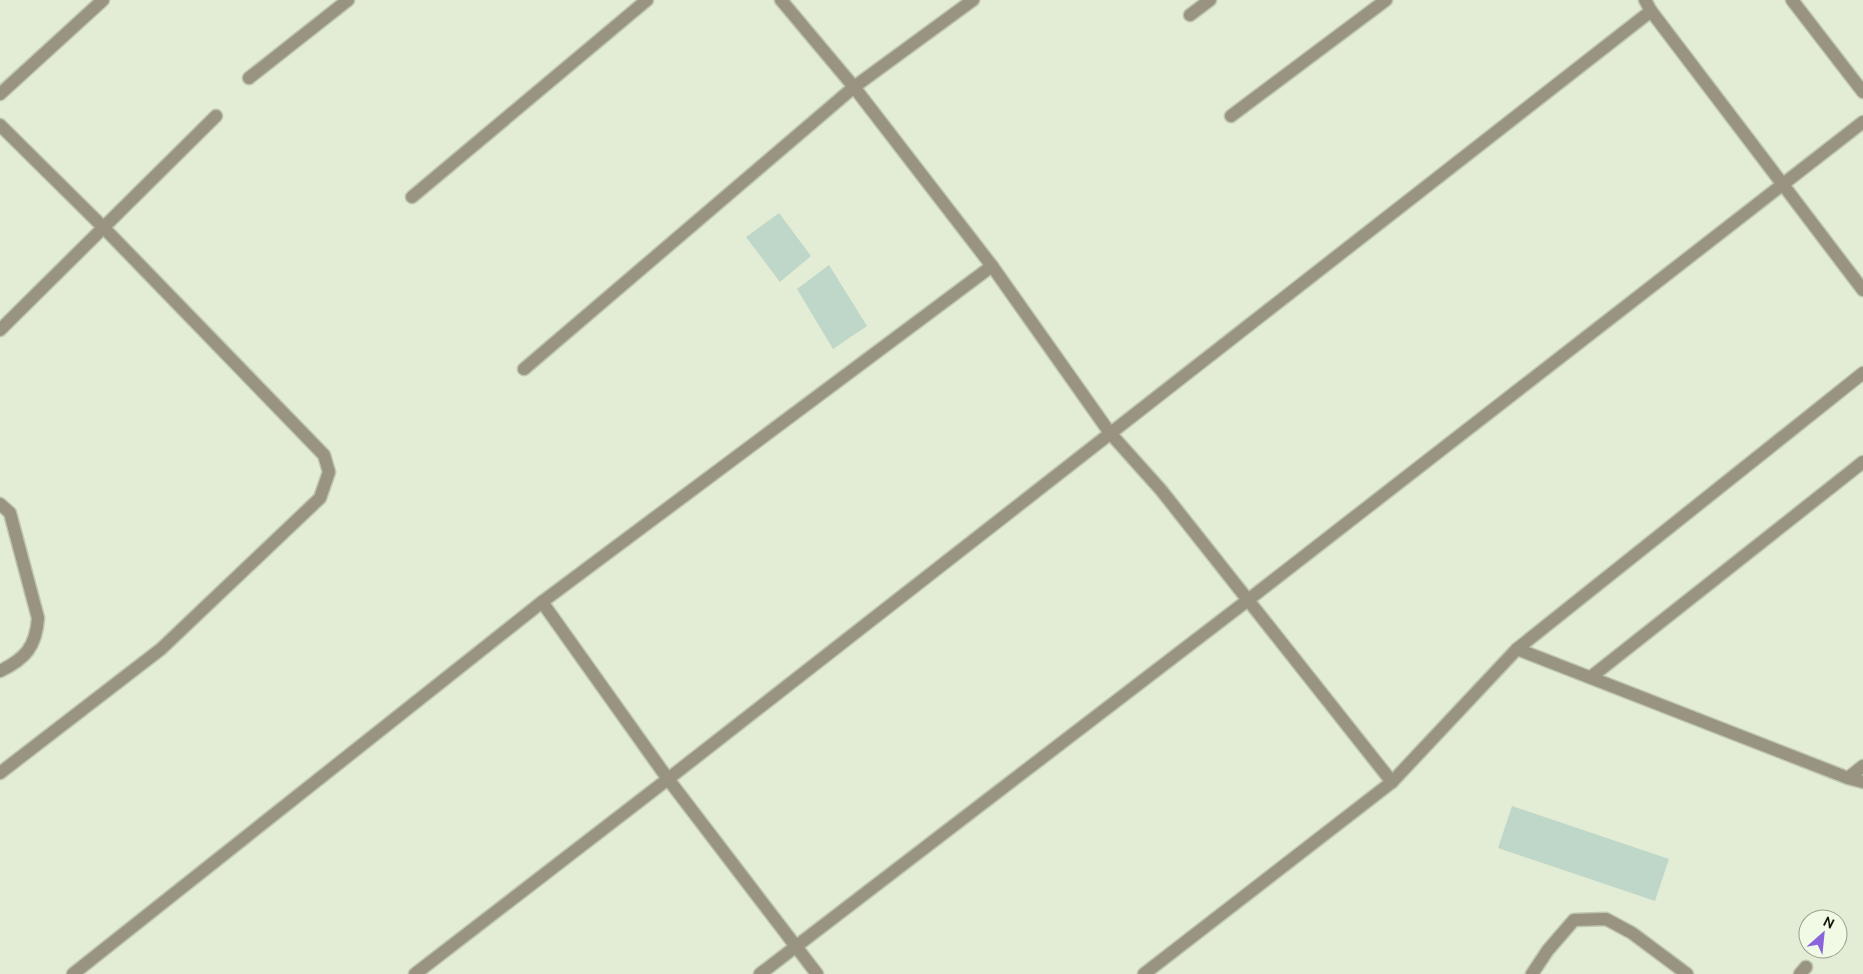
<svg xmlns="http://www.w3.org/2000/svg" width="1863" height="974" font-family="Ubuntu,sans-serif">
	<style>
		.building { fill: #bfd7c9 }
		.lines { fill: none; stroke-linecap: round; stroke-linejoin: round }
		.minor-casing { stroke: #bec6b2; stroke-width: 15 }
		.minor { stroke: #999382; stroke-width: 12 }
	</style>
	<rect width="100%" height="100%" fill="#e3edd6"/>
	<g class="building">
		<path d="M779 213 811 256 780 282 746 237Z"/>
		<path d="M829 265 867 326 833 349 797 289Z"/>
		<path d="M1512 806 1669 859 1655 901 1498 848Z"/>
	</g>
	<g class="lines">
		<defs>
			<g id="minor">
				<path d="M781 0 854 87 992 266 1110 433 1161 490 1392 782"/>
				<path d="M1792 0 1863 92"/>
				<path d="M1651 11 1863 290"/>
				<path d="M1190 15 1210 0"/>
				<path d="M249 78 348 0"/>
				<path d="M0 94 103 0"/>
				<path d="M1231 116 1386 0"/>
				<path d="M0 125 104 228 324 455 329 472 320 498 161 649 0 773"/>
				<path d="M412 197 647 0"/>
				<path d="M0 330 216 116"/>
				<path d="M524 369 854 87 973 0"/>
				<path d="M0 504 10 513 38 618C36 647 25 659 0 671"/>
				<path d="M542 602 668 779 817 974"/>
				<path d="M1517 649 1848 778 1863 782"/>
				<path d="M1591 677 1863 462"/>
				<path d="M1848 778 1863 766"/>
				<path d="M73 974 542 602 992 266"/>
				<path d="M415 974 668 779 1651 11 1645 0"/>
				<path d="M760 974 1248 600 1863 122"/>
				<path d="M1144 974 1392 782 1517 649 1863 373"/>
				<path d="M1532 974 1548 950 1574 920 1606 919 1632 933 1687 974"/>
				<path d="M1800 974 1806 967"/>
			</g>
		</defs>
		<use href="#minor" class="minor-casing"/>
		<use href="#minor" class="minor"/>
	</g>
	<g transform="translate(1823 934) rotate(27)"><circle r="24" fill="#f0fae4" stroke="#989f8f"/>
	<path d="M0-4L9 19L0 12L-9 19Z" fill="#8a63dd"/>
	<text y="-8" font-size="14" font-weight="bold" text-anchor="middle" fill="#13170f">N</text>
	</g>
</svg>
